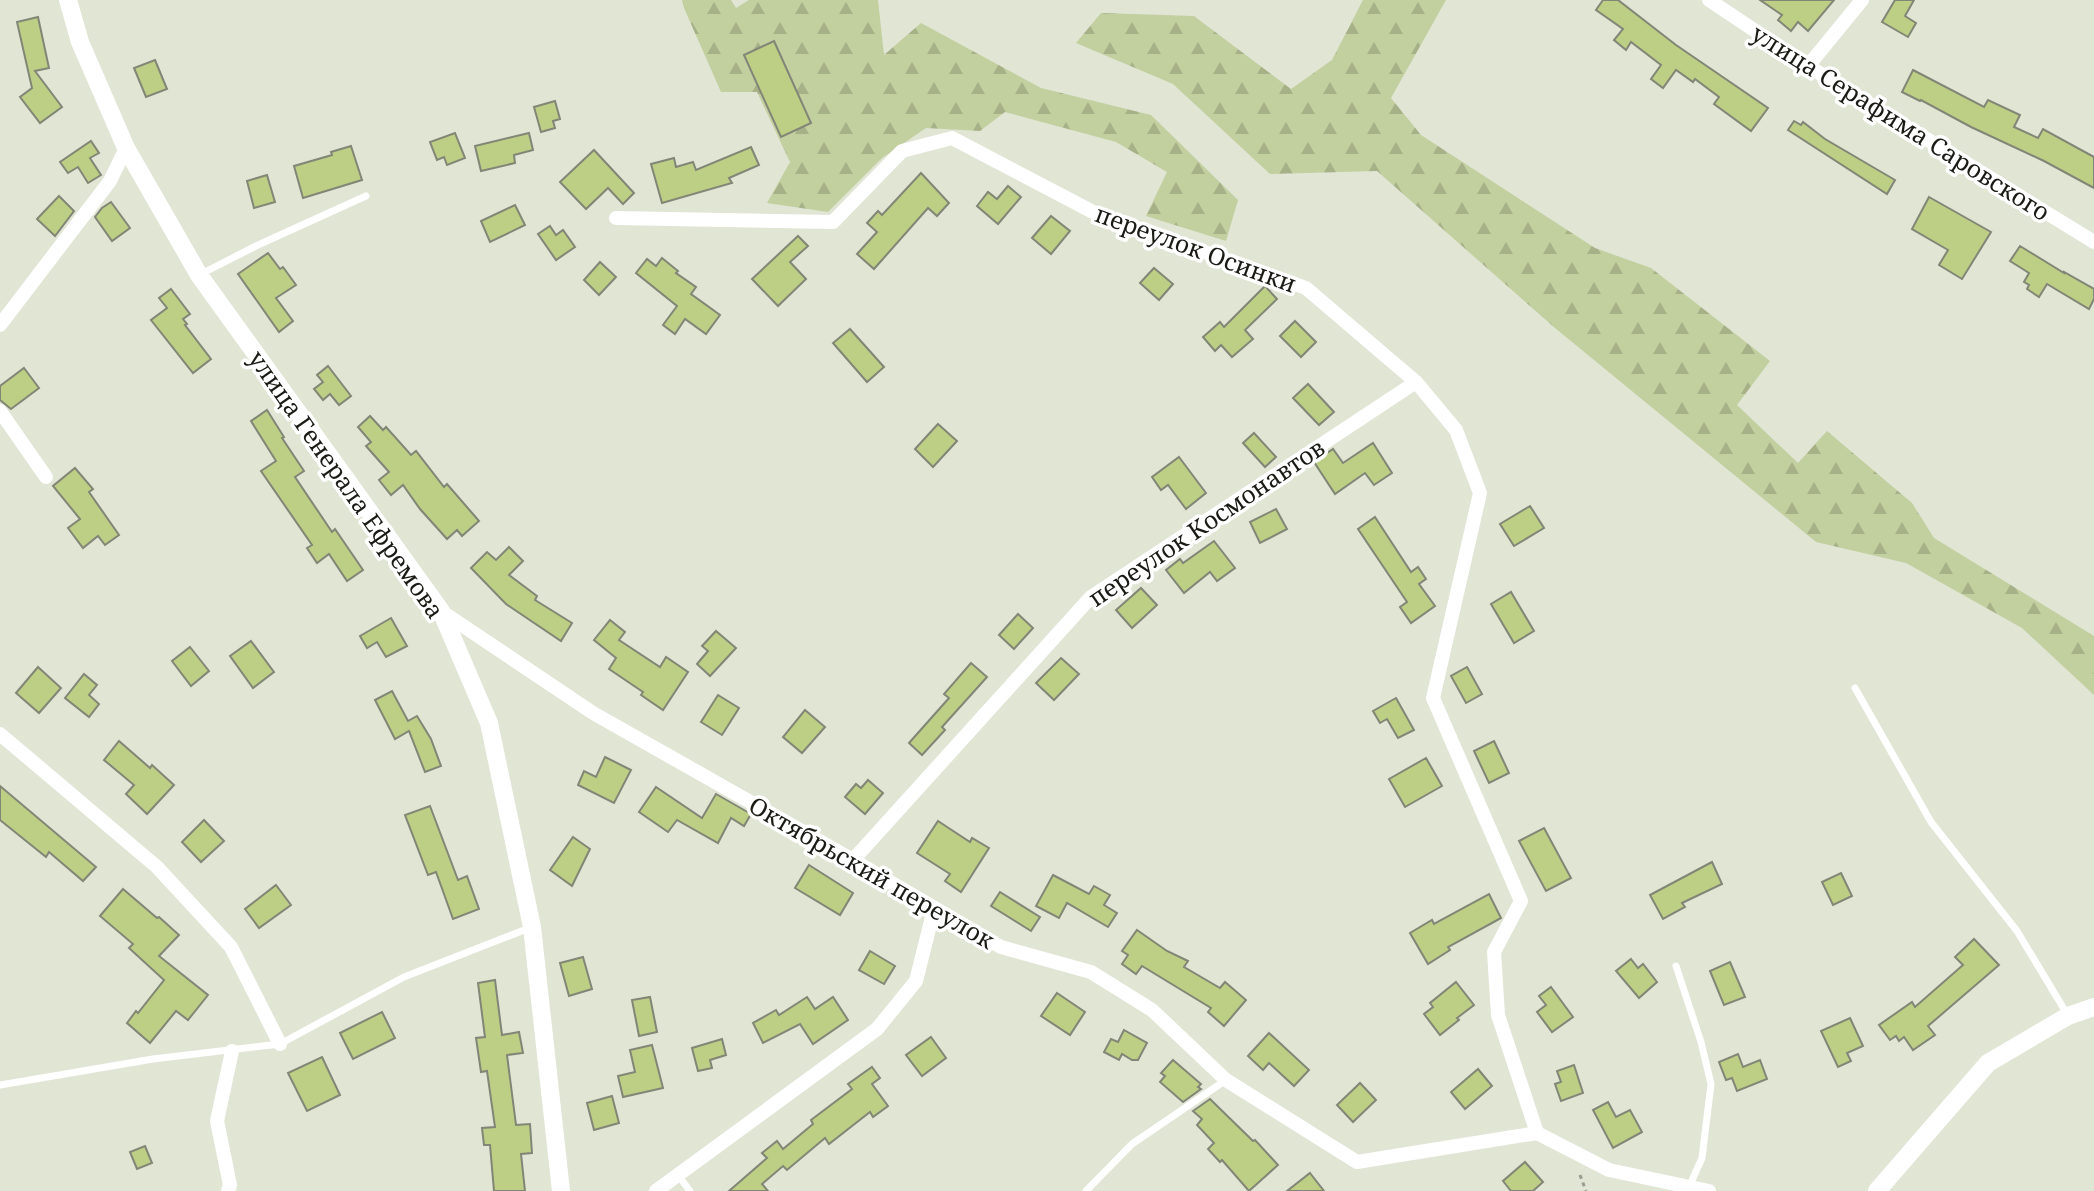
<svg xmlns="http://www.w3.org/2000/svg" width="2094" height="1191" font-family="'Noto Serif',serif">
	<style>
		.forest { fill: url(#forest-firs) }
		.building { fill: #bdcf85; stroke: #828676; stroke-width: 2 }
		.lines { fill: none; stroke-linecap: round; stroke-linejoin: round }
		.path { stroke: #999c8f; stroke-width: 3; stroke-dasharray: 4 4; stroke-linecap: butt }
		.service { stroke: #fff; stroke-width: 7 }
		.minor { stroke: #fff; stroke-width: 14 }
		.tertiary { stroke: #fff; stroke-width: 18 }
		.labels { text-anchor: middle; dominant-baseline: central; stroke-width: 7; stroke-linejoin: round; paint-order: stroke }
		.street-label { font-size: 24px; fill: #1a1b15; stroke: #fff }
	</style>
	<defs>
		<pattern id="forest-firs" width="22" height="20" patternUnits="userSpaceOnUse" patternTransform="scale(2)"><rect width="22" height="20" fill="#c2cf9f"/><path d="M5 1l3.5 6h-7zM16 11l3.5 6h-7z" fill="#a6b188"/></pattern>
	</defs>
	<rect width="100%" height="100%" fill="#e0e5d4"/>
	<g class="forest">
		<path d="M682 0H731L736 8 749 0H878L884 55 921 23 1041 88 1151 115 1238 200 1226 241 1146 216 1167 172 1116 142 1005 112 980 131 926 128 882 158 828 212 767 203 790 162 757 92H721L684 8Z"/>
		<path d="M1363 0H1446L1391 98 1421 135 1595 248 1651 268 1770 361 1737 405 1798 463 1827 431 1912 503 1934 538 2094 636V695L2022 628 1906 563 1816 542 1555 328 1377 171 1270 174 1173 84 1076 43 1101 13 1194 16 1291 89 1332 60Z"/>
	</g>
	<g class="building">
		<path d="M1603 0H1618L1676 45 1768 108 1751 131 1714 104 1719 97 1695 79 1693 82 1676 70 1663 88 1651 79 1661 65 1631 42 1626 50 1614 40 1623 29 1596 10Z"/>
		<path d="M1760 0H1834L1808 31 1798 22 1791 31 1778 20 1782 15Z"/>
		<path d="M1895 0H1914L1905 16 1916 23 1908 37 1882 22Z"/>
		<path d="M38 17 49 68 35 71 62 107 40 123 20 97 32 88 17 22Z"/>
		<path d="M774 41 811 123 781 137 744 55Z"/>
		<path d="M155 60 167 89 146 97 134 68Z"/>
		<path d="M1913 70 1984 107 1988 100 2020 115 2014 127 2038 138 2043 129 2094 157V188L2044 161 1971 127 1921 100 1920 101 1902 92Z"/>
		<path d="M555 101 560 119 553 121 555 128 541 132 534 107Z"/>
		<path d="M1794 121 1801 125 1803 122 1825 139 1895 180 1887 194 1788 130Z"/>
		<path d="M455 133 465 158 447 165 444 157 437 160 430 142Z"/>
		<path d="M529 133 533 150 514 155 515 163 481 171 475 146Z"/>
		<path d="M91 141 99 153 90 158 101 175 88 183 78 167 68 173 60 162Z"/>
		<path d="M351 146 362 180 303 198 294 166 332 155 331 152Z"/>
		<path d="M751 147 759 165 729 178 732 183 662 203 651 164 674 158 676 167 693 162 696 170Z"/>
		<path d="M594 150 634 193 623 204 608 188 586 209 560 182Z"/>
		<path d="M921 173 949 203 937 216 928 208 874 269 857 254 877 232 867 223 878 211 882 215Z"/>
		<path d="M267 175 275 202 254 208 247 181Z"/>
		<path d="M1008 186 1021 197 998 224 977 206 988 192 997 199Z"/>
		<path d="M59 196 74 211 55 236 37 219Z"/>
		<path d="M1929 197 1991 232 1962 279 1939 265 1948 250 1912 229Z"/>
		<path d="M111 202 130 228 112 241 95 217 102 208Z"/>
		<path d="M515 205 525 225 490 242 481 221Z"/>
		<path d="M1051 216 1070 231 1051 254 1032 238Z"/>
		<path d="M550 226 556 235 563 230 575 247 556 260 538 234Z"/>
		<path d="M798 236 808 246 790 262 806 279 778 306 752 279Z"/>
		<path d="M2020 246 2064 273V272L2094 289V299L2089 309 2047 284 2039 297 2027 289 2029 285 2024 282 2029 273 2010 261Z"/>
		<path d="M268 253 280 269 283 267 296 285 276 298 293 321 279 332 238 274Z"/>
		<path d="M662 258 678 271 676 273 696 287 691 294 720 315 706 334 685 319 675 334 663 325 677 306 636 273 647 259 656 266Z"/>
		<path d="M600 262 616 277 599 295 584 280Z"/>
		<path d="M1154 268 1173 284 1159 300 1140 283Z"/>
		<path d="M1265 286 1277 299 1245 330 1253 339 1232 357 1221 345 1215 351 1203 337 1220 322 1224 327Z"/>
		<path d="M171 289 190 314 183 319 187 324 185 325 211 359 193 373 151 320 167 308 159 298Z"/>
		<path d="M1295 321 1316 342 1301 357 1280 336Z"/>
		<path d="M850 329 884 367 867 382 833 343Z"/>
		<path d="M328 366 351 396 339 405 330 394 323 400 314 389 323 382 317 375Z"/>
		<path d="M24 368 39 388 11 409 0 400V386Z"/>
		<path d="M1308 384 1334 412 1319 425 1293 398Z"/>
		<path d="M267 410 284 437 282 438 304 471 295 477 332 532 335 529 363 570 347 581 329 554 317 563 307 548 312 545 261 471 276 461 251 421Z"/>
		<path d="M370 416 383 430 386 427 411 455 416 451 444 487 447 484 479 521 462 536 457 530 447 539 420 509 403 485 391 495 379 480 389 472 366 446 371 442 358 427Z"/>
		<path d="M938 424 957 441 933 467 915 449Z"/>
		<path d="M1254 433 1276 457 1265 467 1243 443Z"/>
		<path d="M1373 443 1392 473 1374 485 1365 473 1335 494 1314 462 1333 449 1343 463Z"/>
		<path d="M1179 457 1206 493 1186 509 1168 485 1161 490 1152 477Z"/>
		<path d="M75 468 93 489 89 492 119 535 105 545 98 536 83 548 68 528 80 519 53 486Z"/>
		<path d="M1530 506 1544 528 1514 546 1500 524Z"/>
		<path d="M1276 509 1287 529 1260 543 1250 522Z"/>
		<path d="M1375 517 1411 572 1418 567 1426 579 1419 584 1435 606 1411 623 1400 607 1407 602 1358 529Z"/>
		<path d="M1214 541 1235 568 1217 581 1210 572 1184 593 1166 570 1180 559 1183 563Z"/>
		<path d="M509 547 523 561 509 575 537 596 535 600 572 623 561 641 506 604 471 568 487 552 496 560Z"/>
		<path d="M1141 588 1157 605 1132 628 1116 610Z"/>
		<path d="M1511 592 1534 631 1514 643 1491 604Z"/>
		<path d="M1018 614 1033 628 1014 649 999 635Z"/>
		<path d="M391 618 407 646 386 657 377 642 367 648 360 636Z"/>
		<path d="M610 620 625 632 619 640 660 667 666 657 688 672 663 710 641 695 643 692 609 669 616 658 594 640Z"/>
		<path d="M716 631 736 648 710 676 697 664 708 651 702 646Z"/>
		<path d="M251 641 274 672 253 688 230 656Z"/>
		<path d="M190 647 209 671 191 686 172 661Z"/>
		<path d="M1061 658 1079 674 1054 700 1036 683Z"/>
		<path d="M971 663 987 677 942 727 945 730 922 755 909 743 949 698 944 694Z"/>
		<path d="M38 667 61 688 39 713 16 693Z"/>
		<path d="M1467 667 1482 694 1466 703 1451 676Z"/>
		<path d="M84 674 97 685 89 695 99 704 89 717 65 698Z"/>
		<path d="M392 691 408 721 417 716 431 739 441 766 425 772 409 731 395 739 375 700Z"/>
		<path d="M718 695 739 708 722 735 701 722Z"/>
		<path d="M1396 698 1414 730 1398 738 1387 719 1380 723 1373 711Z"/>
		<path d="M805 710 825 727 802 753 783 737Z"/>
		<path d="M119 741 150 768 152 765 174 785 147 814 126 794 134 785 104 760Z"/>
		<path d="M1494 741 1509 773 1489 783 1474 751Z"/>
		<path d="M605 757 631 770 614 803 578 785 584 771 596 777Z"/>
		<path d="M1426 758 1442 786 1405 807 1389 779Z"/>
		<path d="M868 780 883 793 865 814 845 797 856 784 861 788Z"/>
		<path d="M0 786 96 867 83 881 49 852 46 857 0 820Z"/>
		<path d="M656 787 702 818 716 794 751 814 744 826 731 818 718 843 677 820 668 832 639 812Z"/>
		<path d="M430 806 458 880 467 876 479 909 453 919 436 872 428 875 405 815Z"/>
		<path d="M204 820 224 841 201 862 182 842Z"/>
		<path d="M938 821 970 842 972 838 989 848 961 892 945 881 950 874 917 853Z"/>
		<path d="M1544 828 1571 878 1546 891 1519 841Z"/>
		<path d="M573 837 590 849 572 886 550 870Z"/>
		<path d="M1712 862 1722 884 1682 903 1685 907 1663 919 1650 895Z"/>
		<path d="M809 865 853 893 840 915 795 888Z"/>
		<path d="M1841 873 1852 896 1833 905 1822 882Z"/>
		<path d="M1053 875 1089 894 1094 886 1110 895 1104 905 1117 913 1108 927 1067 903 1059 918 1036 906Z"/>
		<path d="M276 885 291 905 259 928 245 909Z"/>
		<path d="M123 889 157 918 159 917 179 935 159 956 208 995 188 1020 176 1011 150 1043 127 1023 136 1011 138 1013 164 980 129 948 133 944 100 916Z"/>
		<path d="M1000 892 1040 917 1031 931 991 906Z"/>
		<path d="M1489 894 1501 918 1448 947 1450 950 1428 964 1410 933 1432 920 1434 924Z"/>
		<path d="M1137 930 1167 951 1188 961 1184 967 1220 988 1225 982 1246 1000 1224 1026 1208 1012 1211 1008 1142 966 1136 974 1122 964 1128 955 1122 951Z"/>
		<path d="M1974 939 1999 965 1928 1026 1935 1035 1913 1050 1904 1037 1899 1041 1896 1036 1890 1040 1879 1025 1912 1002 1915 1007 1963 965 1955 957Z"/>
		<path d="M870 951 895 966 884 984 859 970Z"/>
		<path d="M583 957 592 989 569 996 560 963Z"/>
		<path d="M1631 959 1638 968 1643 964 1657 982 1639 998 1616 971Z"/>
		<path d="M1730 962 1745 997 1724 1005 1710 971Z"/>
		<path d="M495 980 502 1035 519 1032 523 1053 507 1055 516 1125 530 1124 532 1153 521 1154 525 1191H494L490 1145H484L482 1128 495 1127 487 1071 481 1072 476 1038 485 1037 478 983Z"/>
		<path d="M1456 982 1474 1005 1457 1018 1459 1020 1440 1035 1424 1014 1433 1007 1430 1003Z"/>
		<path d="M1551 987 1573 1017 1552 1032 1537 1012 1546 1005 1539 996Z"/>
		<path d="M1057 993 1085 1012 1070 1035 1041 1016Z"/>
		<path d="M650 997 657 1032 639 1036 632 1000Z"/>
		<path d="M807 997 815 1009 833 997 848 1020 813 1044 800 1024 763 1043 753 1023 776 1010 779 1015Z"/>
		<path d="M382 1012 395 1038 353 1059 340 1033Z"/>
		<path d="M1850 1018 1863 1046 1847 1053 1851 1061 1838 1067 1821 1031Z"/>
		<path d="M1124 1030 1147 1043 1138 1060H1132L1122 1054 1119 1060 1104 1052 1111 1039 1118 1042Z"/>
		<path d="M1269 1033 1309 1070 1294 1086 1269 1063 1263 1070 1248 1056Z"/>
		<path d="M931 1037 946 1058 922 1076 906 1055Z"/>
		<path d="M722 1039 726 1055 710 1060 712 1068 698 1071 692 1048Z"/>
		<path d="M652 1045 663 1088 623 1097 618 1076 635 1072 630 1050Z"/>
		<path d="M1738 1054 1743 1067 1760 1060 1767 1079 1737 1091 1732 1078 1726 1080 1719 1062Z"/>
		<path d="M322 1057 340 1095 307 1111 288 1073Z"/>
		<path d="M1173 1060 1201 1084 1198 1087 1201 1089 1183 1102 1160 1082 1165 1076 1161 1073Z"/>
		<path d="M1574 1065 1583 1093 1561 1101 1555 1084 1561 1082 1557 1071Z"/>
		<path d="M872 1067 880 1078 872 1084 888 1106 873 1117 870 1112 829 1144 825 1138 787 1170 783 1166 762 1184 768 1191H729L767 1158 762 1153 777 1141 783 1149 813 1124 811 1120 852 1089 848 1084Z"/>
		<path d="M1478 1069 1492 1086 1465 1109 1451 1092Z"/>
		<path d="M1360 1083 1376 1100 1353 1122 1337 1105Z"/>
		<path d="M612 1096 619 1123 594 1130 587 1103Z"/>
		<path d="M1210 1099 1253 1141 1255 1140 1278 1165 1249 1191 1222 1160 1220 1162 1208 1149 1214 1143 1197 1125 1202 1119 1193 1111Z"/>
		<path d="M1608 1102 1616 1117 1630 1110 1642 1132 1613 1148 1593 1110Z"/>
		<path d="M145 1146 152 1163 137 1169 130 1152Z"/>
		<path d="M1525 1162 1543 1182 1533 1191H1511L1503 1181Z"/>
		<path d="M1310 1173 1324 1191H1287Z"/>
	</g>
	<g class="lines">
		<path class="path" d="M1580 1175 1586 1191"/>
		<g class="service">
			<path d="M201 274 258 245 366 196"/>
			<path d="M1855 688 1931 822 2017 931 2067 1014"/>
			<path d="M1676 966 1701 1042 1711 1084 1702 1158 1689 1187"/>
			<path d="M0 1085 153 1059 280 1044 404 977 532 927"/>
			<path d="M678 1175 690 1191"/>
			<path d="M1086 1191 1132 1144 1226 1080"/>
		</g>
		<g class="minor">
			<path d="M1709 0 1808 66 2094 242"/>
			<path d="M1808 66 1862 0"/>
			<path d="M616 218 833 222 902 151 952 138 1095 213 1306 288 1416 382 1456 430 1480 493 1433 698 1521 901 1494 952 1498 1015 1537 1133"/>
			<path d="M0 325 110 181 126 148"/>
			<path d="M0 411 46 477"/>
			<path d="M441 611 593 713 853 860 1001 947 1091 972 1152 1010 1226 1080 1357 1162 1537 1133 1609 1170 1709 1191"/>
			<path d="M0 734 157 867 231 947 280 1044"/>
			<path d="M853 860 1091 597 1416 382"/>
			<path d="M228 1191 230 1185 217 1121 232 1051"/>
			<path d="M656 1191 877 1029 916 981 934 909"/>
		</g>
		<g class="tertiary">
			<path d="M68 0 80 42 126 148 199 275 441 611 489 723 532 927 561 1191"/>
			<path d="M1877 1191 1988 1063 2068 1016 2094 1007"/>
		</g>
	</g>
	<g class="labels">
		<g class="street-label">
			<text transform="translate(1901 122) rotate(32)">улица Серафима Саровского</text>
			<text transform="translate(1196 248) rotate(20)">переулок Осинки</text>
			<text transform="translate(347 484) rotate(55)">улица Генерала Ефремова</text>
			<text transform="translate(1206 522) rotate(-34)">переулок Космонавтов</text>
			<text transform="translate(872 872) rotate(30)">Октябрьский переулок</text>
		</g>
	</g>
</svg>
